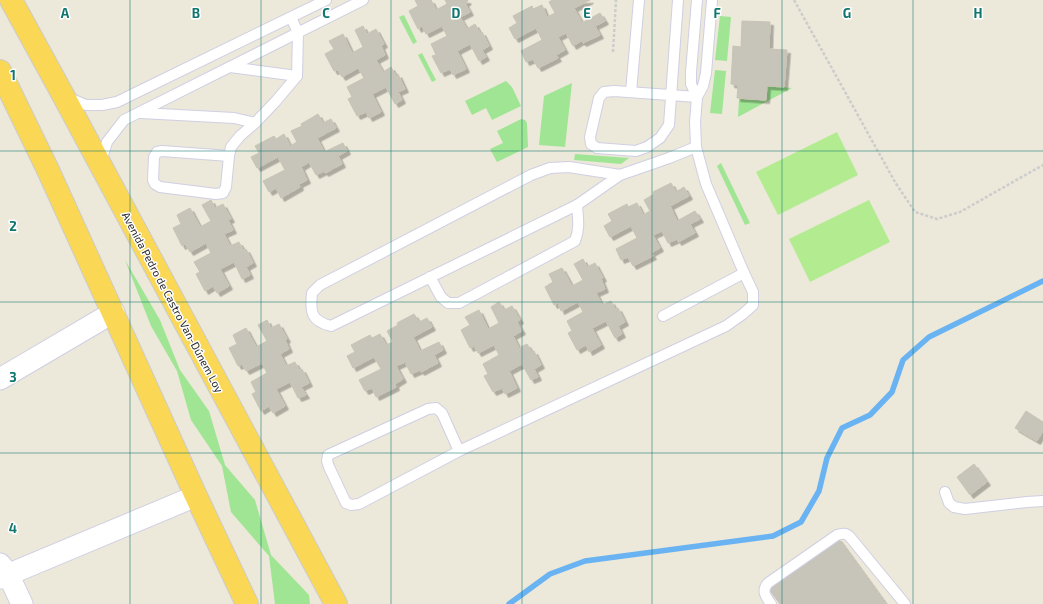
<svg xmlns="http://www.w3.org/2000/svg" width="1043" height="604" font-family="'Exo 2',sans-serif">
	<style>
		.green { fill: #a0e594 }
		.pitch { fill: #b3ec90 }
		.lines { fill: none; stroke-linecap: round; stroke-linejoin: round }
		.stream { stroke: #69b3f2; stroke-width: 5.5 }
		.building { fill: #c7c4ba; stroke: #c7c4b4; filter: url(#shadow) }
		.service-casing { stroke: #d0cfe3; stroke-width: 12 }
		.minor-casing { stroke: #d0cfe3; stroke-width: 23 }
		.trunk-casing { stroke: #ccc; stroke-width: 24 }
		.path { stroke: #ccc; stroke-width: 2.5; stroke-dasharray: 3 2; stroke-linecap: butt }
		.service { stroke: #fff; stroke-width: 10 }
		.minor { stroke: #fff; stroke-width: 21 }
		.trunk { stroke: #fad754; stroke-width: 22 }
		.grid { fill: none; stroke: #0f766e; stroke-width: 1; stroke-opacity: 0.55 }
		.labels { text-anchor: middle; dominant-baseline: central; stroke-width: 3; stroke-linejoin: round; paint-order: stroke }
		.street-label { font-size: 11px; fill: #292929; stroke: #fff }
		.grid-label { font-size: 13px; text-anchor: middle; font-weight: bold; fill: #0f766e; stroke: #fff; stroke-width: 3; stroke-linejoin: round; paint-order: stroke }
	</style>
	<defs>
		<filter id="shadow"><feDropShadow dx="3.5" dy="3.5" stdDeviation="0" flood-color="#0004"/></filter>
	</defs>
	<rect width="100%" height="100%" fill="#ece8da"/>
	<g class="green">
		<path d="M404 15 417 42 413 44 399 17Z"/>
		<path d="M720 16 731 17 727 61 715 60Z"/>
		<path d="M422 53 436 80 432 82 418 55Z"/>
		<path d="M715 70 726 71 722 114 710 113Z"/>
		<path d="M506 81 512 87 521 106 492 120 486 108 472 115 465 101Z"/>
		<path d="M572 83 565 147 539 145 544 96Z"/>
		<path d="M767 86 792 88 738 117 739 99 766 101Z"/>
		<path d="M521 119 525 120 527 123 528 147 497 162 490 149 503 143 497 131Z"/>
		<path d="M575 154 629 158 621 164 574 160Z"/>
		<path d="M721 163 750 223 745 225 717 166Z"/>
		<path d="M125 260 160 320 180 370 209 411 225 465 255 500 271 555 309 595 310 604H275L269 556 231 512 222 466 191 420 177 371 151 326Z"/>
	</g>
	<g class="pitch">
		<path d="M837 132 858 175 778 215 756 172Z"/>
		<path d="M869 200 890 242 810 282 789 239Z"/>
	</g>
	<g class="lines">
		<path class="stream" d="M509 604 550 574 585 561 773 536 801 522 819 491 827 458 842 428 870 415 892 392 903 360 929 337 1043 281"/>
	</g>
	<g class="building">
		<path d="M415 0H431L436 10 447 4 445 0H467L468 1 465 3 470 12 460 17 467 29 475 24 480 33 482 32 489 46 482 50 486 57 479 61 470 44 457 51 466 69 453 75 450 69 441 73 432 56 436 55 431 44 447 36 442 26 426 34 422 26 418 29 409 11 418 6Z"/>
		<path d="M552 0H590L574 8 582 23 600 13 605 21 595 26 600 35 583 43 581 41 573 46 566 33 558 37 565 50 556 55 558 58 538 68 533 59 526 62 521 51 542 40 536 28 515 39 509 28 517 23 513 16 532 6 533 9 542 5 547 17 555 13 549 2Z"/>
		<path d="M742 21 770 22 769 49 787 50 784 87 767 86 766 100 737 98 738 85 731 84 733 46 741 47Z"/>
		<path d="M363 26 367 34 376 29 384 44 381 46 385 55 376 60 383 72 391 67 396 76 398 74 405 89 398 92 402 100 395 104 386 87 372 94 381 112 369 118 366 112 357 116 348 99 352 97 347 87 364 78 358 68 342 77 338 70 334 71 325 54 334 49 329 41 343 34 352 53 363 47 355 30Z"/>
		<path d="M318 114 323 123 331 119 336 128 317 138 324 152 343 143 347 151 338 156 342 164 325 173 324 171 316 175 309 162 301 167 307 180 299 184 300 187 281 198 276 188 269 192 263 181 285 170 278 157 257 168 251 157 259 153 255 146 274 136 276 139 284 134 290 146 297 142 291 131 302 126 301 124Z"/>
		<path d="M671 183 676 192 684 187 689 196 670 206 677 221 695 211 700 219 690 224 695 233 678 242 677 239 668 243 662 231 653 235 660 248 651 253 653 256 633 266 628 257 621 260 616 249 637 238 631 226 610 237 604 226 612 221 608 214 627 204 628 207 637 203 643 215 650 211 644 200 654 194 653 192Z"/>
		<path d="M211 200 215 208 223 204 231 219 228 220 233 230 224 234 230 246 239 242 243 250 246 249 253 263 246 267 250 275 242 279 234 262 220 269 229 286 217 293 213 286 205 291 196 274 200 272 194 262 211 253 206 243 190 252 185 244 182 246 173 228 181 224 177 215 190 208 200 227 211 221 202 205Z"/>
		<path d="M583 259 587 267 595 263 603 278 601 279 605 289 596 293 602 305 611 301 615 309 618 308 625 322 618 326 622 334 615 338 606 321 592 328 601 345 589 352 586 345 577 350 568 333 572 331 567 321 583 312 578 302 561 311 558 303 554 305 545 287 553 282 549 274 562 268 572 286 583 280 574 264Z"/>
		<path d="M499 302 504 310 512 306 520 320 517 322 522 331 513 336 519 348 527 344 532 352 534 351 541 365 534 369 538 377 531 380 522 364 509 371 517 388 505 394 502 388 493 392 484 376 488 374 483 364 499 355 494 345 478 353 474 346 470 348 461 330 470 325 465 317 479 310 488 329 499 323 491 307Z"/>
		<path d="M414 314 419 322 427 318 432 327 413 337 420 351 439 342 443 350 434 355 438 363 421 372 420 370 411 374 405 362 396 366 403 379 395 384 396 387 376 397 372 388 365 391 359 380 381 369 374 357 353 368 347 356 355 352 351 345 370 335 372 338 380 334 386 345 393 342 387 331 398 325 397 323Z"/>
		<path d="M267 320 271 328 279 324 287 339 285 340 289 349 280 354 286 366 295 362 299 370 302 369 309 383 301 387 306 395 298 398 290 382 276 389 285 406 273 413 269 406 261 411 252 394 256 392 251 382 267 373 262 363 246 371 242 364 238 366 229 348 237 344 233 335 246 328 256 347 267 341 258 325Z"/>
		<path d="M1026 411 1043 422V431L1037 441 1015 428Z"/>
		<path d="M974 464 987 482 970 495 957 477Z"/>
		<path d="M838 538 886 604H780L768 588Z"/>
	</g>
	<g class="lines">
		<defs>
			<g id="service">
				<path d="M678 0 669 125 660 138 647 147 636 151 597 148 591 144 590 137 599 98 604 92 614 91 697 97"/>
				<path d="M230 67 297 76"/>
				<path d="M631 92 639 0"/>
				<path d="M67 97 86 105H102L117 102 326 0"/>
				<path d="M697 97 691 84V72L697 0"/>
				<path d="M141 113 234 118 255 123"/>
				<path d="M229 156 162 151 157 152 154 157 153 180 155 184 160 187 216 194 223 193 226 187 229 156 231 147 240 136 255 123 276 101 297 76 298 32 291 18"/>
				<path d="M101 162 107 142 124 120 363 0"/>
				<path d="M620 175 569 167 550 168 531 175 320 285 312 293C310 312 311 321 331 326L577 205 620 175 669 158 696 147"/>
				<path d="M430 277 441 297 448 303H459L575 241C580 228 578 219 577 205"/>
				<path d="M663 316 744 273"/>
				<path d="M459 451 442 413 436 408 428 409 328 455 327 461 329 467 346 503 351 505 359 504 459 451 726 326 743 314 753 305V292L744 273 706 184 696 147 695 122 697 97 703 86 706 73 712 0"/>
				<path d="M945 492 949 503 954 507 965 509 1027 502 1043 501"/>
				<path d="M771 604C766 597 761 591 768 583L837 535C843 533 846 533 850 537L905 604"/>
			</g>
			<g id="minor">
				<path d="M0 379 114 312"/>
				<path d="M0 564 8 574 22 604"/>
				<path d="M0 578 196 496"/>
			</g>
			<g id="trunk">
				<path d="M11 0 63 95 336 604"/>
				<path d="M0 71 48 170 196 496 247 604"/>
			</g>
		</defs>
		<use href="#service" class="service-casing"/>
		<use href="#minor" class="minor-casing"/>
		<use href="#trunk" class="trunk-casing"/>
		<g class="path">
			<path d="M794 0 895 182 915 212 937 219 960 212 1043 165"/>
			<path d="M613 52 616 0"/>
		</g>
		<use href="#service" class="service"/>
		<use href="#minor" class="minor"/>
		<use href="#trunk" class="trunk"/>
	</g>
	<path class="grid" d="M130 0V604M261 0V604M391 0V604M522 0V604M652 0V604M782 0V604M913 0V604M0 151H1043M0 302H1043M0 453H1043"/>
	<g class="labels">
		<g class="street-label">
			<text transform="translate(173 302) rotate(62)">Avenida Pedro de Castro Van-Dúnem Loy</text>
		</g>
	</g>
	<g class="grid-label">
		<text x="65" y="18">A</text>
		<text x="196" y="18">B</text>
		<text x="326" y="18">C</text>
		<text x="456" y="18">D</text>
		<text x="587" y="18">E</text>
		<text x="717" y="18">F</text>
		<text x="847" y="18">G</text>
		<text x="978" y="18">H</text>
		<text x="13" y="80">1</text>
		<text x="13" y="231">2</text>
		<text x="13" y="382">3</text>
		<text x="13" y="533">4</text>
	</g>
</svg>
